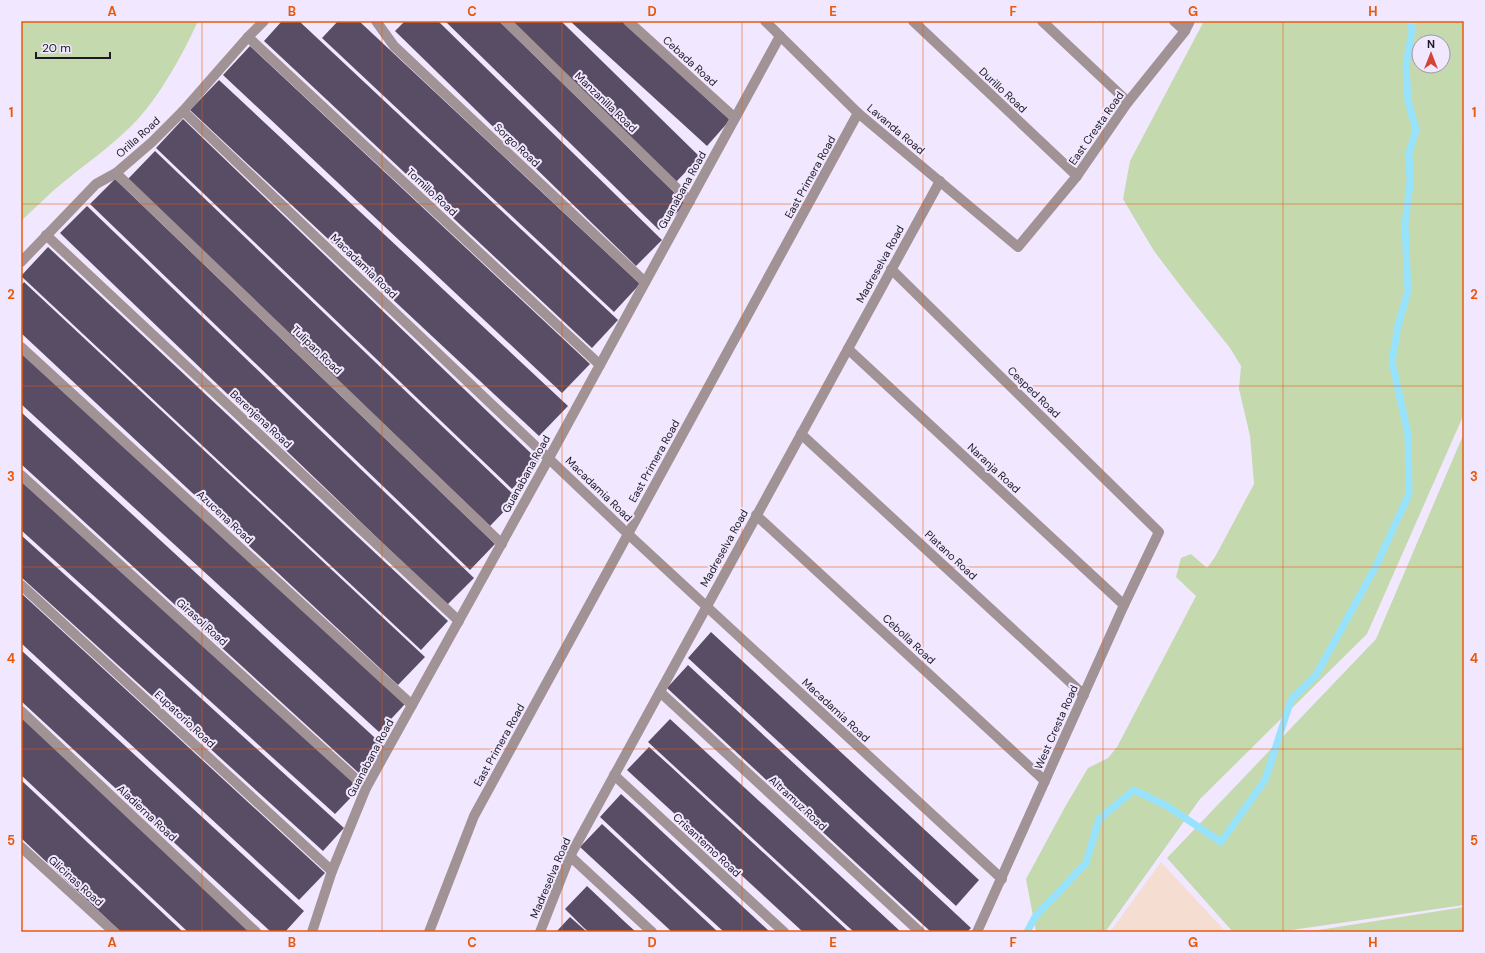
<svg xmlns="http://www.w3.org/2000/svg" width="1485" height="953" font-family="'DM Sans',sans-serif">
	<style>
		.commercial { fill: #f5ddd2 }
		.green { fill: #c4daae; fill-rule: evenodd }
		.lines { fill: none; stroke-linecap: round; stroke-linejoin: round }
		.stream { stroke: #97e2fd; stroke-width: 7 }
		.building { fill: #584d65 }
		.minor { stroke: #a19295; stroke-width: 10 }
		.grid { fill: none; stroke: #e8590c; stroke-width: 1; stroke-opacity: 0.55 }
		.labels { text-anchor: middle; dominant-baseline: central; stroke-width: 4; stroke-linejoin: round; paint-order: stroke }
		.street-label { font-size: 11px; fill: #1e1924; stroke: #f1e8ff }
		.neatline { fill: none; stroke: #e8590c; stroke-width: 1.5 }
		.grid-label { font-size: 13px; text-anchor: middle; font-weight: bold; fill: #e8590c }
	</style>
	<rect width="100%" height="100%" fill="#f1e8ff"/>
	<path class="commercial" d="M1161 862 1226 932H1110Z"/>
	<g class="green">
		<path d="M21 21H198C184 52 161 94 138 119 113 146 82 166 54 190 43 200 32 211 21 221Z"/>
		<path d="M1204 21H1464V115L1462 124 1464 186V414L1367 634 1200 799 1105 932H1036L1026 879 1065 807 1088 768 1108 758 1117 747 1196 596 1176 577 1181 558 1191 554 1207 568 1215 557 1254 484 1250 436 1239 389 1241 366 1230 348 1186 293 1154 251 1123 199 1130 161ZM1419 42H1443V66H1419Z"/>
		<path d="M1464 433V905L1278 932H1233L1167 858 1376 639Z"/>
		<path d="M1464 907V932H1306Z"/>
	</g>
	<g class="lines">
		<path class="stream" d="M1027 932 1035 917 1086 863 1099 819 1134 790 1167 806 1221 842 1265 780 1291 700 1316 675 1376 566 1409 494 1408 434 1392 362 1398 325 1408 291 1405 225 1410 183 1409 153 1416 130 1408 101 1406 65 1412 30 1410 21"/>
	</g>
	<g class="building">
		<path d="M282 21H299L618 320 592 348 264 41Z"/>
		<path d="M338 21H359L640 284 614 312 322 38Z"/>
		<path d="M405 21H438L662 240 636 266 395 31Z"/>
		<path d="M445 21H499L686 204 659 230Z"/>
		<path d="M511 21H561L700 157 676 182Z"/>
		<path d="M570 21H622L730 120 707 146Z"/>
		<path d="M250 46 590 364 562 393 223 75Z"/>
		<path d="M219 80 568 406 539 436 190 110Z"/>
		<path d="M183 119 539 461 512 489 156 148Z"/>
		<path d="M155 151 517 498 490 526 128 179Z"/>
		<path d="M115 179 495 544 470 570 90 204Z"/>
		<path d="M87 206 474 578 447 605 60 233Z"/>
		<path d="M48 247 448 621 421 650 21 276Z"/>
		<path d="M24 282 425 657 398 685 21 333V286Z"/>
		<path d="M21 352 405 704 379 732 21 404Z"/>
		<path d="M21 412 386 748 361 775 21 464Z"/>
		<path d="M21 481 360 788 335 814 21 530Z"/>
		<path d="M21 535 344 828 323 851 21 577Z"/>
		<path d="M21 593 325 873 299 900 21 643Z"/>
		<path d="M711 632 979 880 956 906 688 658Z"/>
		<path d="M21 650 304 911 285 932H271L21 701Z"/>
		<path d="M688 665 870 834 971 928 967 932H931L788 800 667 688Z"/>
		<path d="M21 717 250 932H188L21 775Z"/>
		<path d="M670 719 807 845 901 932H854L844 923 648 742Z"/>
		<path d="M649 747 669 765 849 932H803L765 897 627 770Z"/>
		<path d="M21 780 183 932H121L21 838Z"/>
		<path d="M621 794 641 812 770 932H724L678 890 600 817Z"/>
		<path d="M602 824 718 932H672L580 847Z"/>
		<path d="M587 886 626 923 636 932H589L584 928 565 909Z"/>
		<path d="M570 917 587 932H556Z"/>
	</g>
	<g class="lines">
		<g class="minor">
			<path d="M376 21 394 46 645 282"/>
			<path d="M506 21 690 201"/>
			<path d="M628 21 735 118"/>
			<path d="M765 21 858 113 1018 247 1077 176 1128 102 1185 31 1190 21"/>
			<path d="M913 21 1077 176"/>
			<path d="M1042 21 1128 102"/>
			<path d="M1174 21 1185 31"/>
			<path d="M248 37 600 365"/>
			<path d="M183 111 628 534 1002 879"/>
			<path d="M116 173 502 544"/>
			<path d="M46 235 459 621"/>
			<path d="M21 262 96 184 116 173 152 142 183 111 248 37 264 21"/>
			<path d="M891 269 1159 532 1124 605 977 932"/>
			<path d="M21 347 412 705"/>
			<path d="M848 349 1124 605"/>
			<path d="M801 434 1084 695"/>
			<path d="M21 475 366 788"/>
			<path d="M756 515 1045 781"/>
			<path d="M21 585 332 871"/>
			<path d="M660 692 920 932"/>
			<path d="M21 711 256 932"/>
			<path d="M614 775 784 932"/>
			<path d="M21 847 114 932"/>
			<path d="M570 856 652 932"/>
			<path d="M312 932 332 871 366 788 549 458 780 36"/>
			<path d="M429 932 474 816 858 113"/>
			<path d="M540 932 570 856 940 181"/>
		</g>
	</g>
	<path class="grid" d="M202 21V932M382 21V932M562 21V932M742 21V932M923 21V932M1103 21V932M1283 21V932M21 204H1464M21 386H1464M21 567H1464M21 749H1464"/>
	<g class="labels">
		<g class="street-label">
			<text transform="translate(690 61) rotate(42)">Cebada Road</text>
			<text transform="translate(1003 90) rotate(43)">Durillo Road</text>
			<text transform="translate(606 102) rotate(44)">Manzanilla Road</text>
			<text transform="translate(1096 128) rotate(-55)">East Cresta Road</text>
			<text transform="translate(896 129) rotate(40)">Lavanda Road</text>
			<text transform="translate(138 137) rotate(-42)">Orilla Road</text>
			<text transform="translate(517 145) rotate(43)">Sorgo Road</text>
			<text transform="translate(810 177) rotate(-61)">East Primera Road</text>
			<text transform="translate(682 190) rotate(-61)">Guanabana Road</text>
			<text transform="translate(432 192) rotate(43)">Tomillo Road</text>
			<text transform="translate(880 264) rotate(-61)">Madreselva Road</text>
			<text transform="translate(364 266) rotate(44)">Macadamia Road</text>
			<text transform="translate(317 350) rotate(44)">Tulipan Road</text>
			<text transform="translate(1034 392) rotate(44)">Cesped Road</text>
			<text transform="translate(261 419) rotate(43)">Berenjena Road</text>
			<text transform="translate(654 461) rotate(-61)">East Primera Road</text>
			<text transform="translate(994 468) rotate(43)">Naranja Road</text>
			<text transform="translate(526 474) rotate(-61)">Guanabana Road</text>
			<text transform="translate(599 489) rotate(44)">Macadamia Road</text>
			<text transform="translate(225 517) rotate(43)">Azucena Road</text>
			<text transform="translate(724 548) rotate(-61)">Madreselva Road</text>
			<text transform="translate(951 555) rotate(43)">Platano Road</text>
			<text transform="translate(202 622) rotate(42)">Girasol Road</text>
			<text transform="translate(909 639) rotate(43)">Cebolla Road</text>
			<text transform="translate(836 710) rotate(43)">Macadamia Road</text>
			<text transform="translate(185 719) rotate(43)">Eupatorio Road</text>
			<text transform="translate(1056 727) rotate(-66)">West Cresta Road</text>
			<text transform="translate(499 745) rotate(-61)">East Primera Road</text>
			<text transform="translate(370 758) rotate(-62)">Guanabana Road</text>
			<text transform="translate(798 803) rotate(43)">Altramuz Road</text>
			<text transform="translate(147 813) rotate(43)">Aladierna Road</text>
			<text transform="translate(707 845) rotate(43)">Crisantemo Road</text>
			<text transform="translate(550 878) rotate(-67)">Madreselva Road</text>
			<text transform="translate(76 881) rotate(42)">Glicinas Road</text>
		</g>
	</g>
	<rect width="1485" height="953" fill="none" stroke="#f1e8ff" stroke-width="44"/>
	<g transform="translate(1431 54)"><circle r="19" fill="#f1e8ff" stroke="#9d95a7"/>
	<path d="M0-3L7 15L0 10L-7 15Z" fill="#d24537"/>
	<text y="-6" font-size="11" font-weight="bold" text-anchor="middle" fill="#1e1924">N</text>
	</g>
	<path d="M36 52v6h74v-6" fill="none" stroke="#1e1924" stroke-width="2"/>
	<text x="42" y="52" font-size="12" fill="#1e1924" stroke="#f1e8ff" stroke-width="3" paint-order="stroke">20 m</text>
	<rect x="22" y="22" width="1441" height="909" class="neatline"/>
	<g class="grid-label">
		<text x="112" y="16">A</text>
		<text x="292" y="16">B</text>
		<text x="472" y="16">C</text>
		<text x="652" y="16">D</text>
		<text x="833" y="16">E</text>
		<text x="1013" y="16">F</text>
		<text x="1193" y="16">G</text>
		<text x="1373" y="16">H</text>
		<text x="11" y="117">1</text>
		<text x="1474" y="117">1</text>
		<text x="11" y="299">2</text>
		<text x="1474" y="299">2</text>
		<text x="11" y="481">3</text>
		<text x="1474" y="481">3</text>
		<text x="11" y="663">4</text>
		<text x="1474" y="663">4</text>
		<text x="11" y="845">5</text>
		<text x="1474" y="845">5</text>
		<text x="112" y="947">A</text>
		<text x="292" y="947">B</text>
		<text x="472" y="947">C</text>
		<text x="652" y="947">D</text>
		<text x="833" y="947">E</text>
		<text x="1013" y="947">F</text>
		<text x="1193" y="947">G</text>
		<text x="1373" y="947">H</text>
	</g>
</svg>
